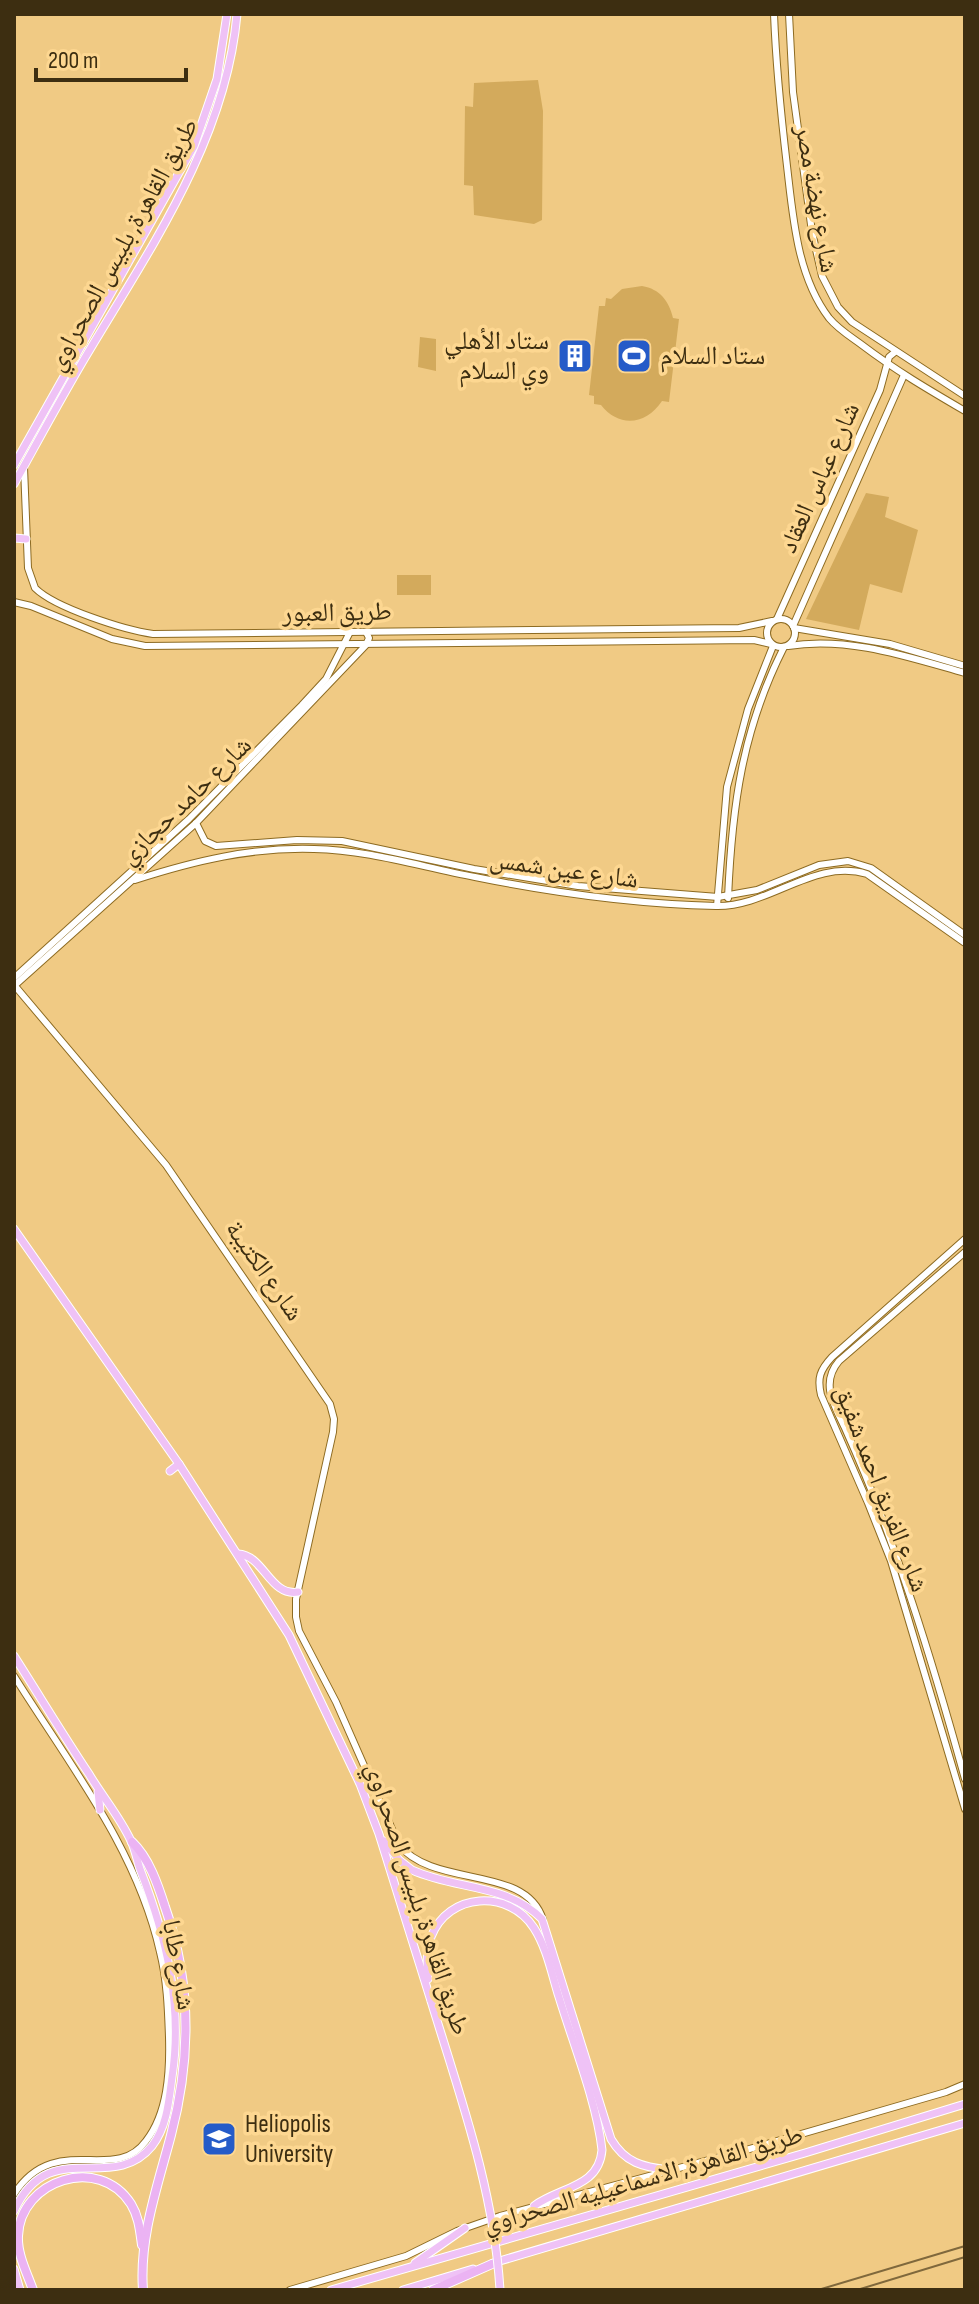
<svg xmlns="http://www.w3.org/2000/svg" width="979" height="2304" font-family="'Sofia Sans Condensed','Noto Naskh Arabic',sans-serif">
	<style>
		.green { fill: #d3aa5c }
		.lines { fill: none; stroke-linecap: round; stroke-linejoin: round }
		.tertiary-casing { stroke: #8d6b22; stroke-width: 8 }
		.trunk-casing { stroke: #fff; stroke-width: 9 }
		.motorway-casing { stroke: #fff; stroke-width: 10 }
		.tertiary { stroke: #fff; stroke-width: 6 }
		.trunk { stroke: #efc2f6; stroke-width: 7 }
		.motorway { stroke: #ebb3f3; stroke-width: 8 }
		.tram { stroke: #7f683c; stroke-width: 2 }
		.rail { stroke: #7f683c; stroke-width: 2 }
		.trunk-bridge-casing { stroke: #fff; stroke-width: 9; stroke-linecap: butt }
		.trunk-bridge { stroke: #efc2f6; stroke-width: 7 }
		.labels { text-anchor: middle; dominant-baseline: central; stroke-width: 7; stroke-linejoin: round; paint-order: stroke }
		.street-label { font-size: 26px; fill: #3d2e11; stroke: #fdd791 }
		.poi-label { font-size: 26px; fill: #3d2e11; stroke: #fdd791; text-anchor: start }
	</style>
	<rect width="100%" height="100%" fill="#f0ca84"/>
	<g class="green">
		<path d="M538 80 543 111 542 220 534 224 474 215 473 186 464 185 465 106 473 107 474 83Z"/>
		<path d="M642 286C660 289 669 301 673 318L679 319 669 402 662 401C646 425 619 428 601 405L594 404V396L589 395 599 306H605L606 298 611 299 622 289Z"/>
		<path d="M420 337 436 339V371L418 367Z"/>
		<path d="M866 493 889 497 885 517 918 530 902 593 870 584 859 630 806 619Z"/>
		<rect x="397" y="575" width="34" height="20"/>
	</g>
	<g class="lines">
		<defs>
			<g id="tertiary">
				<path d="M774 14C776 65 781 115 787 166 793 217 797 276 829 318 838 329 851 337 862 345 895 370 929 390 965 411"/>
				<path d="M789 14 793 92 812 232 822 276 838 307 852 322 965 396"/>
				<path d="M24 467 28 568 35 588C55 608 125 630 153 634L739 628 772 621"/>
				<path d="M14 602 31 606 112 639 145 646 754 640 771 644"/>
				<circle cx="781" cy="633" r="14"/>
				<path d="M777 619 880 390 889 357 895 352"/>
				<path d="M793 626 904 375"/>
				<path d="M794 628 890 644 965 666"/>
				<path d="M788 646C848 636 908 657 965 673"/>
				<path d="M196 823 205 841 216 846 297 840 342 841 474 869 578 886 718 897 757 890 819 865 848 861 871 868 965 935"/>
				<path d="M135 880C194 861 252 847 314 849 369 850 421 867 475 877 554 893 636 904 716 906 770 907 814 858 867 874L965 943"/>
				<path d="M728 898C732 807 742 730 784 647"/>
				<path d="M717 906 727 787 748 709 773 646"/>
				<path d="M14 978 189 819 302 705 326 679 350 632"/>
				<path d="M14 986 196 823 366 645 369 638 366 632"/>
				<path d="M15 986 166 1165 330 1404 334 1419 333 1432 296 1599V1617L299 1631 336 1702 399 1845C435 1889 526 1864 543 1920"/>
				<path d="M965 1239 832 1357C820 1370 817 1378 821 1395L868 1503 891 1561 965 1809"/>
				<path d="M965 1252 839 1361C820 1383 834 1405 845 1428 896 1541 932 1660 965 1779"/>
				<path d="M14 1676C69 1764 137 1849 160 1952 167 1980 168 2008 169 2037 170 2071 168 2113 146 2141 114 2185 56 2130 14 2194"/>
				<path d="M290 2290 406 2256 457 2231 500 2216 746 2150 946 2092 965 2084"/>
			</g>
			<g id="trunk">
				<path d="M14 465 194 146 217 79 227 14"/>
				<path d="M14 484C38 441 61 398 86 356 149 250 226 141 237 14"/>
				<path d="M14 538 26 539"/>
				<path d="M14 1229 179 1464 289 1635 360 1784 379 1834 431 2001"/>
				<path d="M170 1471 179 1464"/>
				<path d="M238 1554C264 1555 270 1597 298 1592"/>
				<path d="M14 1656C39 1695 63 1735 89 1774 102 1796 120 1817 131 1841 135 1849 137 1860 140 1869 166 1936 183 2005 172 2077 169 2100 167 2127 152 2146 112 2195 49 2134 14 2211"/>
				<path d="M98 1792 100 1810"/>
				<path d="M384 1841 399 1860 412 1870C456 1890 506 1883 542 1919L611 2139C625 2163 643 2167 669 2170"/>
				<path d="M428 1979C427 1965 426 1951 431 1937 448 1892 509 1889 534 1928 547 1948 552 1975 559 1997 573 2043 597 2103 602 2150 599 2188 559 2187 534 2206"/>
				<path d="M415 2263 465 2228"/>
				<path d="M493 2263 965 2123"/>
				<path d="M14 2269 20 2290"/>
				<path d="M331 2290 805 2153 965 2104"/>
				<path d="M403 2290 473 2269"/>
			</g>
			<g id="motorway">
				<path d="M132 1842C149 1858 158 1885 165 1907 191 1981 191 2059 171 2135 158 2185 139 2237 143 2290"/>
				<path d="M33 2290C27 2273 17 2254 18 2236 20 2180 99 2154 131 2204 139 2217 140 2231 142 2245"/>
				<path d="M433 2290 492 2264"/>
			</g>
		</defs>
		<use href="#tertiary" class="tertiary-casing"/>
		<use href="#trunk" class="trunk-casing"/>
		<use href="#motorway" class="motorway-casing"/>
		<use href="#tertiary" class="tertiary"/>
		<use href="#trunk" class="trunk"/>
		<use href="#motorway" class="motorway"/>
		<path class="tram" d="M818 2290 965 2246"/>
		<path class="rail" d="M857 2290 965 2257"/>
		<defs>
			<path id="trunk-bridge" d="M431 2001C460 2096 494 2190 500 2290"/>
		</defs>
		<use href="#trunk-bridge" class="trunk-bridge-casing"/>
		<use href="#trunk-bridge" class="trunk-bridge"/>
	</g>
	<defs>
		<symbol id="building-square" viewBox="-11 -11 22 22"><rect x="-9" y="-9" width="18" height="18" rx="4" fill="#255bc8" stroke="#fdd791"/><path d="M-4-6H4V6H1V3H-1V6H-4ZM-2.5-4.3h1.7v1.8h-1.7ZM.8-4.3h1.7v1.8H.8ZM-2.5-1h1.7V.8h-1.7ZM.8-1h1.7V.8H.8Z" fill="#fff"/></symbol>
		<symbol id="stadium-square" viewBox="-11 -11 22 22"><rect x="-9" y="-9" width="18" height="18" rx="4" fill="#255bc8" stroke="#fdd791"/><path d="M0-5a6.5 5 0 1 0 0 10a6.5 5 0 1 0 0-10ZM-3.5-1.8h7v3.6h-7Z" fill="#fff"/></symbol>
		<symbol id="university-square" viewBox="-11 -11 22 22"><rect x="-9" y="-9" width="18" height="18" rx="4" fill="#255bc8" stroke="#fdd791"/><path d="M0-5L7-2L0 1L-7-2ZM-4 1L0 2.5L4 1V4Q0 6-4 4Z" fill="#fff"/></symbol>
	</defs>
	<g fill-rule="evenodd">
		<use href="#building-square" x="555" y="336" width="40" height="40"/>
		<use href="#stadium-square" x="614" y="336" width="40" height="40"/>
		<use href="#university-square" x="199" y="2119" width="40" height="40"/>
	</g>
	<g class="labels">
		<g class="street-label">
			<text transform="translate(816 199) rotate(80)">شارع نهضة مصر</text>
			<text transform="translate(123 245) rotate(-61)">طريق القاهرة, بلبيس الصحراوي</text>
			<text transform="translate(820 478) rotate(-66)">شارع عباس العقاد</text>
			<text transform="translate(337 613) rotate(-1)">طريق العبور</text>
			<text transform="translate(186 801) rotate(-44)">شارع حامد حجازي</text>
			<text transform="translate(564 870) rotate(8)">شارع عين شمس</text>
			<text transform="translate(264 1271) rotate(55)">شارع الكتيبة</text>
			<text transform="translate(881 1489) rotate(69)">شارع الفريق احمد شفيق</text>
			<text transform="translate(417 1899) rotate(72)">طريق القاهرة, بلبيس الصحراوي</text>
			<text transform="translate(178 1965) rotate(80)">شارع طابا</text>
			<text transform="translate(643 2180) rotate(-16)">طريق القاهرة, الاسماعيليه الصحراوي</text>
		</g>
		<g class="poi-label">
			<text x="549" y="341" text-anchor="end">ستاد الأهلي<tspan x="549" dy="30">وي السلام</tspan></text>
			<text x="660" y="356">ستاد السلام</text>
			<text x="245" y="2124">Heliopolis<tspan x="245" dy="30">University</tspan></text>
		</g>
	</g>
	<rect width="979" height="2304" fill="none" stroke="#3d2e11" stroke-width="32"/>
	<path d="M36 68v12h150v-12" fill="none" stroke="#3d2e11" stroke-width="4"/>
	<text x="48" y="68" font-size="24" fill="#3d2e11" stroke="#fdd791" stroke-width="6" paint-order="stroke">200 m</text>
</svg>
